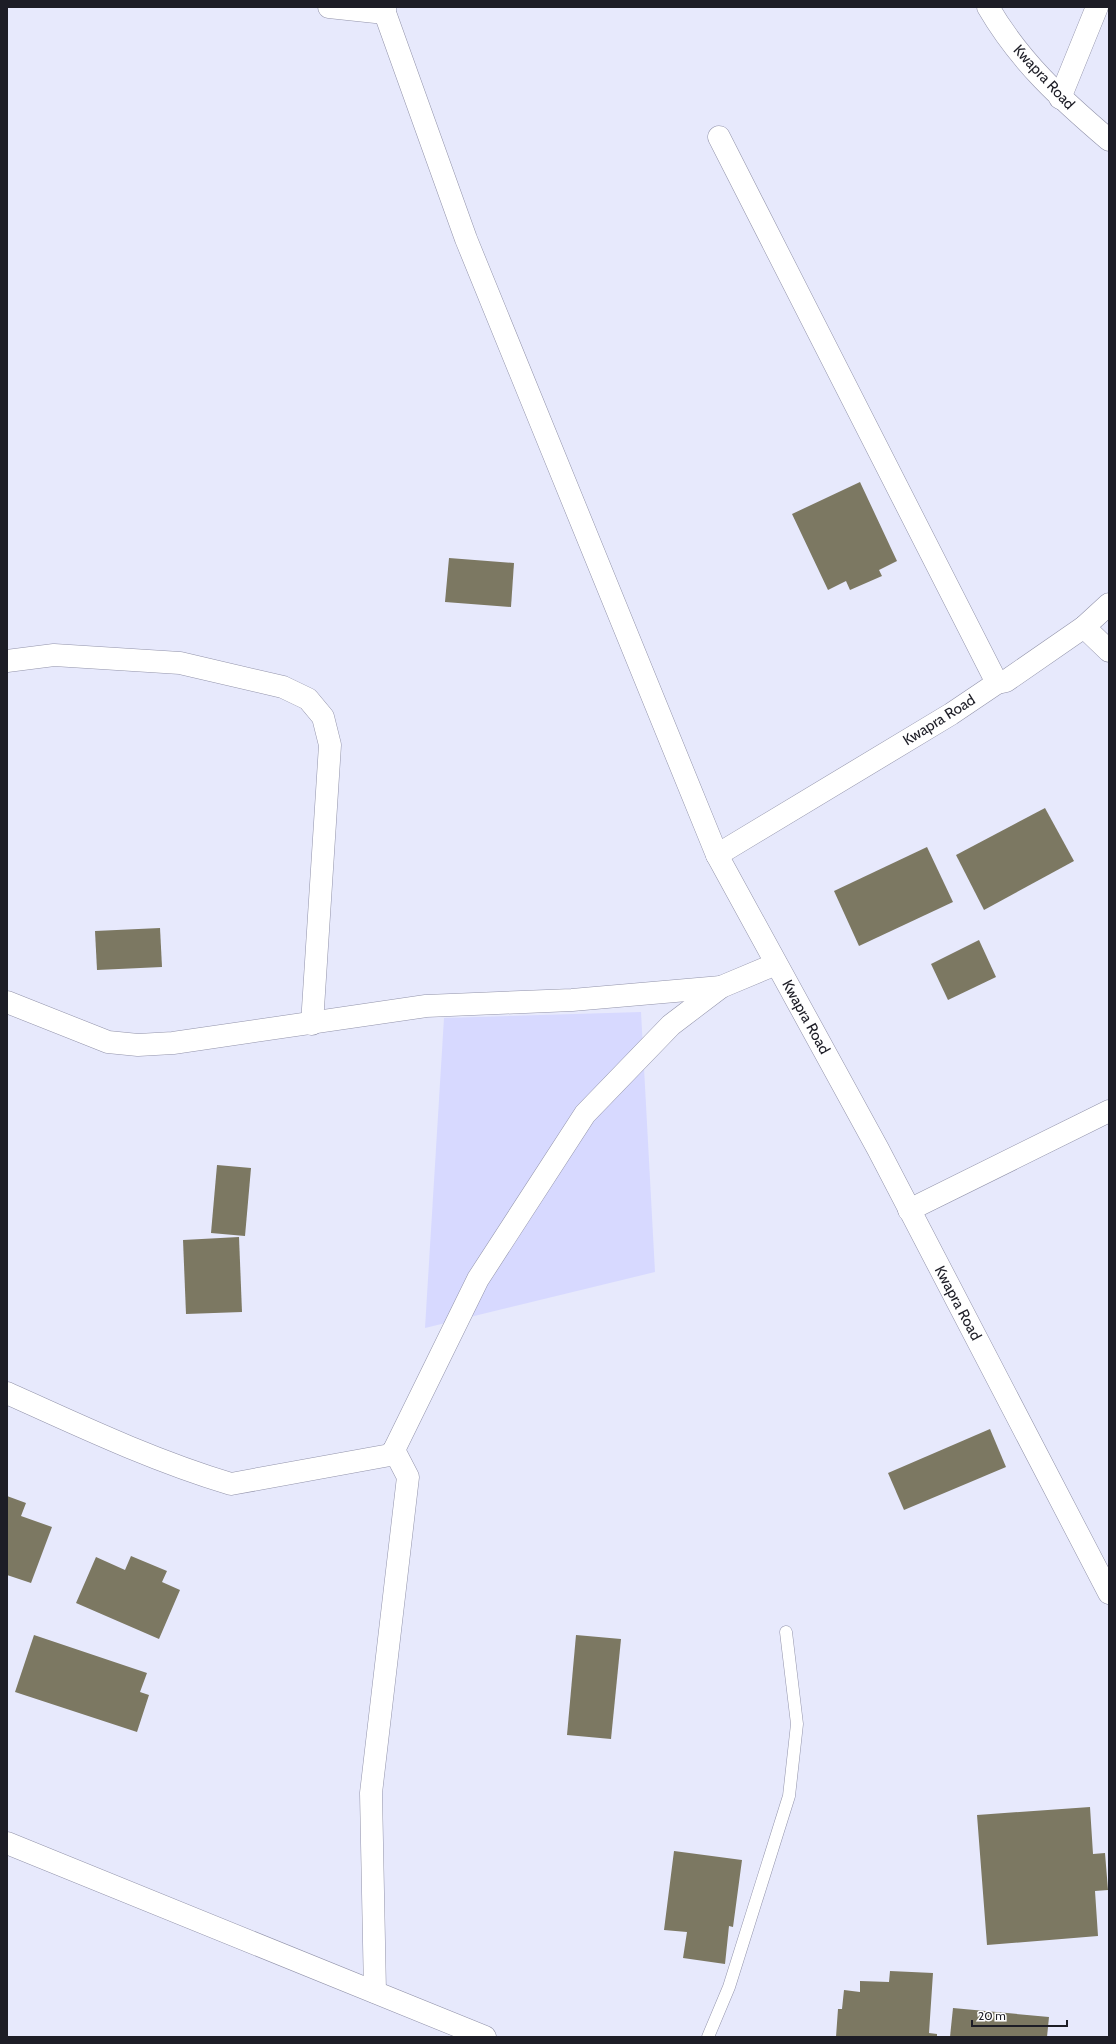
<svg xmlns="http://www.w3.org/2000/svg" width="1116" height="2044" font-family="Cabin,sans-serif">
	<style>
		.green { fill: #d7d9ff }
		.building { fill: #7c7862 }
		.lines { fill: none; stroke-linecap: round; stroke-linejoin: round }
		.service-casing { stroke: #9293aa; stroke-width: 13 }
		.minor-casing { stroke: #9293aa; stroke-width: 23 }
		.service { stroke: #fff; stroke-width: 12 }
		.minor { stroke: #fff; stroke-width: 22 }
		.labels { text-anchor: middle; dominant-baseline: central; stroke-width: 3; stroke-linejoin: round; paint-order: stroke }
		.street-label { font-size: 15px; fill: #1d1d26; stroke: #fff }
	</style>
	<rect width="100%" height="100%" fill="#e7e9fc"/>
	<path class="green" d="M641 1012 655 1272 425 1328 444 1018Z"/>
	<g class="building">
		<path d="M860 482 897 561 879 570 882 576 850 590 846 581 828 590 792 514Z"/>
		<path d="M449 558 514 563 511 607 445 602Z"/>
		<path d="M1045 808 1074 861 984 910 956 855Z"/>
		<path d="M927 847 953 902 859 946 834 891Z"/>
		<path d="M160 928 162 967 97 970 95 931Z"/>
		<path d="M979 940 996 977 948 1000 931 964Z"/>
		<path d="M217 1165 251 1168 245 1236 211 1233Z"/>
		<path d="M239 1237 242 1312 186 1314 183 1240Z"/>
		<path d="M990 1429 1006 1467 904 1510 888 1473Z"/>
		<path d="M7 1496 26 1503 21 1516 52 1527 31 1583 7 1575Z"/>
		<path d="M131 1556 167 1571 162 1582 180 1590 159 1639 76 1603 96 1557 125 1570Z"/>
		<path d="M34 1635 147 1673 140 1692 149 1695 137 1732 15 1692Z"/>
		<path d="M576 1635 621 1639 611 1739 567 1735Z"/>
		<path d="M1090 1807 1093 1854 1105 1853 1108 1890 1095 1891 1098 1936 987 1945 977 1815Z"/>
		<path d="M674 1851 742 1860 733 1927 729 1926 725 1964 683 1958 687 1932 664 1930Z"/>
		<path d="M890 1971 933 1973 929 2033 937 2034V2037H836L838 2009H842L844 1990 860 1992V1981L889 1982Z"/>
		<path d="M953 2008 1049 2017 1047 2037H950Z"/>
	</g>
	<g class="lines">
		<defs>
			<path id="service" d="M708 2037 729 1987 789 1796 797 1724 786 1632"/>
			<g id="minor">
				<path d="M329 7 385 13"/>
				<path d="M385 7V13L466 239 717 855 878 1149 1109 1593"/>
				<path d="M988 7C1020 62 1061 99 1109 140"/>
				<path d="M1060 98 1097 7"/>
				<path d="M719 137 997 683"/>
				<path d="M1084 627 1109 651"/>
				<path d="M7 661 54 655 180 663 283 687 308 699 323 717 330 745 312 1024"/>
				<path d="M717 855 951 714 997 683 1006 681 1084 627 1109 604"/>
				<path d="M7 1002 108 1042 138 1045 173 1043 426 1006 572 1000 721 987"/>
				<path d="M909 1210 1109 1111"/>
				<path d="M7 1393C80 1426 154 1461 231 1484L390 1455 394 1450 408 1477 371 1793 375 1992"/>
				<path d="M394 1450 478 1279 585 1114 671 1025 721 987 776 964"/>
				<path d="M7 1843 485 2037"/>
			</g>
		</defs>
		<use href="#service" class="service-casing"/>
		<use href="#minor" class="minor-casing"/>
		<use href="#service" class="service"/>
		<use href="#minor" class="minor"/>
	</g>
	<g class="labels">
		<g class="street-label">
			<text transform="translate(1044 77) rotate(47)">Kwapra Road</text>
			<text transform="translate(939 720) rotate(-32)">Kwapra Road</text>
			<text transform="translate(806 1017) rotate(61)">Kwapra Road</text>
			<text transform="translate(958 1303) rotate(62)">Kwapra Road</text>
		</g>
	</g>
	<rect width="1116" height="2044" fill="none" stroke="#1d1d26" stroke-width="16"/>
	<path d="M972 2020v6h95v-6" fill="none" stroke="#1d1d26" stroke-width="2"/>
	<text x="978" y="2020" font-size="12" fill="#1d1d26" stroke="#ffffff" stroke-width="3" paint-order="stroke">20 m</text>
</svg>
